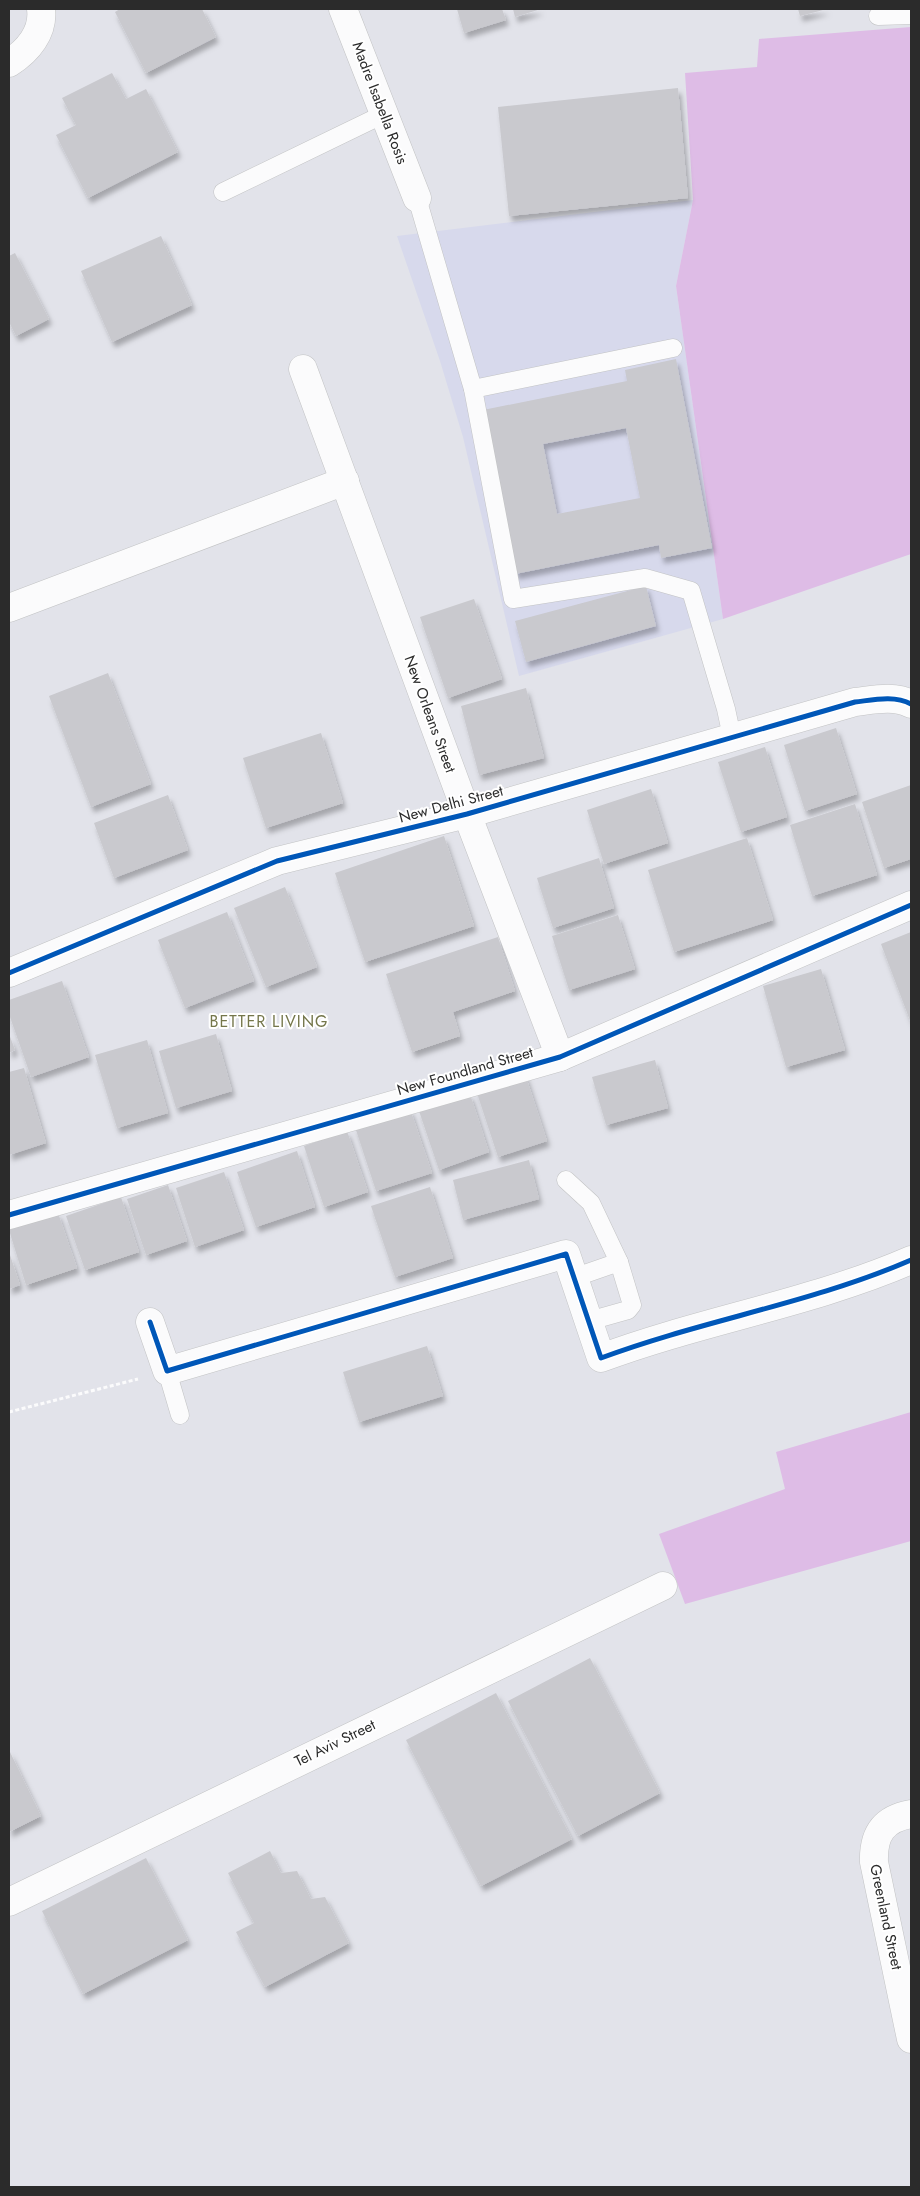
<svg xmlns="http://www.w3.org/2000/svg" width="920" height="2196" font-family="Jost,sans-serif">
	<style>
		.education { fill: #d7d9ec }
		.green { fill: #debce6 }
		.building { fill: #c9c9ce; fill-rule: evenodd; filter: url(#shadow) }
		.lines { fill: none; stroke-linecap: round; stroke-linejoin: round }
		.service-casing { stroke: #c2c3c4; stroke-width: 19 }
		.minor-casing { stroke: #c2c3c4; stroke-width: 29 }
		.path { stroke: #fbfbfc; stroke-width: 3; stroke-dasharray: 4 2.5; stroke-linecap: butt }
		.service { stroke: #fbfbfc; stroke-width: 18 }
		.minor { stroke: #fbfbfc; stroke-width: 28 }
		.cycleway-casing { stroke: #fff; stroke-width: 8 }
		.cycleway { stroke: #0057b8; stroke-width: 5 }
		.labels { text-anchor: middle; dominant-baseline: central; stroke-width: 4; stroke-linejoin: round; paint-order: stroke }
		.street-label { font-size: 15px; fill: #2b2b2b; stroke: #fff }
		.neighbourhood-label { font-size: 16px; letter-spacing: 1px; fill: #74764a; stroke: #fff }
	</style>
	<defs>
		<filter id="shadow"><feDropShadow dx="3" dy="5.5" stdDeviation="2.5" flood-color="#0004"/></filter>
	</defs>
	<rect width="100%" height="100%" fill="#e2e3ea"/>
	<path class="education" d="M693 200 676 286 723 619 519 676 463 437 440 361 397 236Z"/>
	<g class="green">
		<path d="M911 27V554L723 619 676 286 693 200 685 73 757 67 759 39Z"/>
		<path d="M911 1412V1541L685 1604 659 1534 785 1489 776 1452Z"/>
	</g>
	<g class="building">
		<path d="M120 9H202L216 37 146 73 115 12Z"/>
		<path d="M457 9H502L506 20 464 33Z"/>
		<path d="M513 9H541L515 17Z"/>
		<path d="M798 9H827L800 16Z"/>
		<path d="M112 73 126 99 146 89 178 152 88 198 56 135 76 125 62 98Z"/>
		<path d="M678 88 688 198 509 216 498 107Z"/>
		<path d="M161 236 192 305 112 342 81 271Z"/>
		<path d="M15 253 49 319 16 336 9 322V256Z"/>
		<path d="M676 359 712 548 661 558 659 545 515 574 483 410 627 381 625 370ZM626 428 640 498 557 514 543 444Z"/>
		<path d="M646 586 656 626 526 662 515 621Z"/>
		<path d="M474 599 502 679 448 698 420 617Z"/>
		<path d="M108 673 151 784 91 807 49 696Z"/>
		<path d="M526 688 544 758 479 775 461 706Z"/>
		<path d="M836 728 857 794 805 811 784 745Z"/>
		<path d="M321 733 343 803 266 828 243 758Z"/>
		<path d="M765 747 787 817 741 832 718 762Z"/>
		<path d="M911 785V859L884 868 862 802Z"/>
		<path d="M651 789 668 843 604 864 587 810Z"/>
		<path d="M168 795 188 850 114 878 94 823Z"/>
		<path d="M855 804 877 875 812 896 790 825Z"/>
		<path d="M444 836 474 926 365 962 335 873Z"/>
		<path d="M747 838 773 920 674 952 648 870Z"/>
		<path d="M599 858 614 908 553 928 537 878Z"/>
		<path d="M285 887 317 967 266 987 234 908Z"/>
		<path d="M227 912 254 981 185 1008 158 940Z"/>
		<path d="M618 915 635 969 569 990 552 936Z"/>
		<path d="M911 932V1023L881 944Z"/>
		<path d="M498 937 515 991 453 1012 460 1036 412 1052 386 974Z"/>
		<path d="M821 969 845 1050 786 1067 763 986Z"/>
		<path d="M62 981 89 1057 31 1077 9 1014V1000Z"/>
		<path d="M9 1034 15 1050 9 1053Z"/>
		<path d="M216 1034 232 1091 176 1108 159 1051Z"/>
		<path d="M147 1040 168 1113 117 1128 95 1055Z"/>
		<path d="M655 1060 668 1108 606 1125 592 1077Z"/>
		<path d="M24 1068 46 1143 9 1155V1072Z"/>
		<path d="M525 1074 547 1141 498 1157 476 1090Z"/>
		<path d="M470 1094 489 1152 439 1170 419 1111Z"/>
		<path d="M410 1109 432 1173 376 1191 355 1127Z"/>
		<path d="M347 1131 368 1192 324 1207 304 1146Z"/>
		<path d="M297 1151 315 1207 256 1227 237 1172Z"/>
		<path d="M529 1160 539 1199 463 1220 453 1180Z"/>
		<path d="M224 1172 244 1230 195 1247 176 1188Z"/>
		<path d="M168 1185 187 1241 146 1255 127 1199Z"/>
		<path d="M430 1187 453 1258 395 1277 371 1206Z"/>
		<path d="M121 1197 139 1252 85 1270 66 1216Z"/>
		<path d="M58 1213 77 1268 26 1285 9 1230Z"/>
		<path d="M9 1252 20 1285 9 1289Z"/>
		<path d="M427 1346 443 1396 359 1422 343 1372Z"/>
		<path d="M590 1658 660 1793 578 1836 508 1701Z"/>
		<path d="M496 1693 572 1839 481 1886 406 1740Z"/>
		<path d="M9 1750 41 1816 9 1832Z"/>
		<path d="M270 1851 281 1873 297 1871 311 1899 325 1897 349 1943 265 1987 236 1932 254 1923 228 1873Z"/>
		<path d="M146 1858 188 1940 83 1994 42 1911Z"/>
	</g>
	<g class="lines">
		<defs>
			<g id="service">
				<path d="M878 16 911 15"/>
				<path d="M223 192 384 114"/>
				<path d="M417 198 473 389 513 599 645 578 691 591 726 709 732 737"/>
				<path d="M473 389 673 348"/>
				<path d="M566 1180 591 1203 619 1262"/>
				<path d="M573 1278 619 1262 632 1305 628 1310 589 1321"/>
				<path d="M167 1371 180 1415"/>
			</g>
			<g id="minor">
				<path d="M343 9 417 198"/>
				<path d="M9 63C28 51 44 32 41 9"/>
				<path d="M303 369 467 814 560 1057"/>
				<path d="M9 608 345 481"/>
				<path d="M9 973 277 861 467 814 855 702C873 700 894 695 911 704"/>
				<path d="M9 1215 560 1057 911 905"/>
				<path d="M150 1322 167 1371 566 1254 601 1358C703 1320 812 1303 911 1260"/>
				<path d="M911 1814C883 1819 873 1834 874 1862L911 2039"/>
				<path d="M9 1902 663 1586"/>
			</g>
		</defs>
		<use href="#service" class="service-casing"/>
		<use href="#minor" class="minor-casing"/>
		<path class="path" d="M9 1412 138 1379"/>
		<use href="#service" class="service"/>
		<use href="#minor" class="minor"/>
		<defs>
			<g id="cycleway">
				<path d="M9 973 277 861 467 814 855 702C873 700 894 695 911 704"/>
				<path d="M9 1215 560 1057 911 905"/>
				<path d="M150 1322 167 1371 566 1254 601 1358C703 1320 812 1303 911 1260"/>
			</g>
		</defs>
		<use href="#cycleway" class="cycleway-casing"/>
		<use href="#cycleway" class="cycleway"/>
	</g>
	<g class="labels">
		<g class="street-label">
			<text transform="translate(380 103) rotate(69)">Madre Isabella Rosis</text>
			<text transform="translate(430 714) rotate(70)">New Orleans Street</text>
			<text transform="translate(451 804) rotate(-15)">New Delhi Street</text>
			<text transform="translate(465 1071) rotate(-16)">New Foundland Street</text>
			<text transform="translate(335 1743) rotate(-26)">Tel Aviv Street</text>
			<text transform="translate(886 1917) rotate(78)">Greenland Street</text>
		</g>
		<g class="neighbourhood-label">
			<text x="269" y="1021">BETTER LIVING</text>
		</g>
	</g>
	<rect width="920" height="2196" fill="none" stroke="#2b2b2b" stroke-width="20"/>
</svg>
